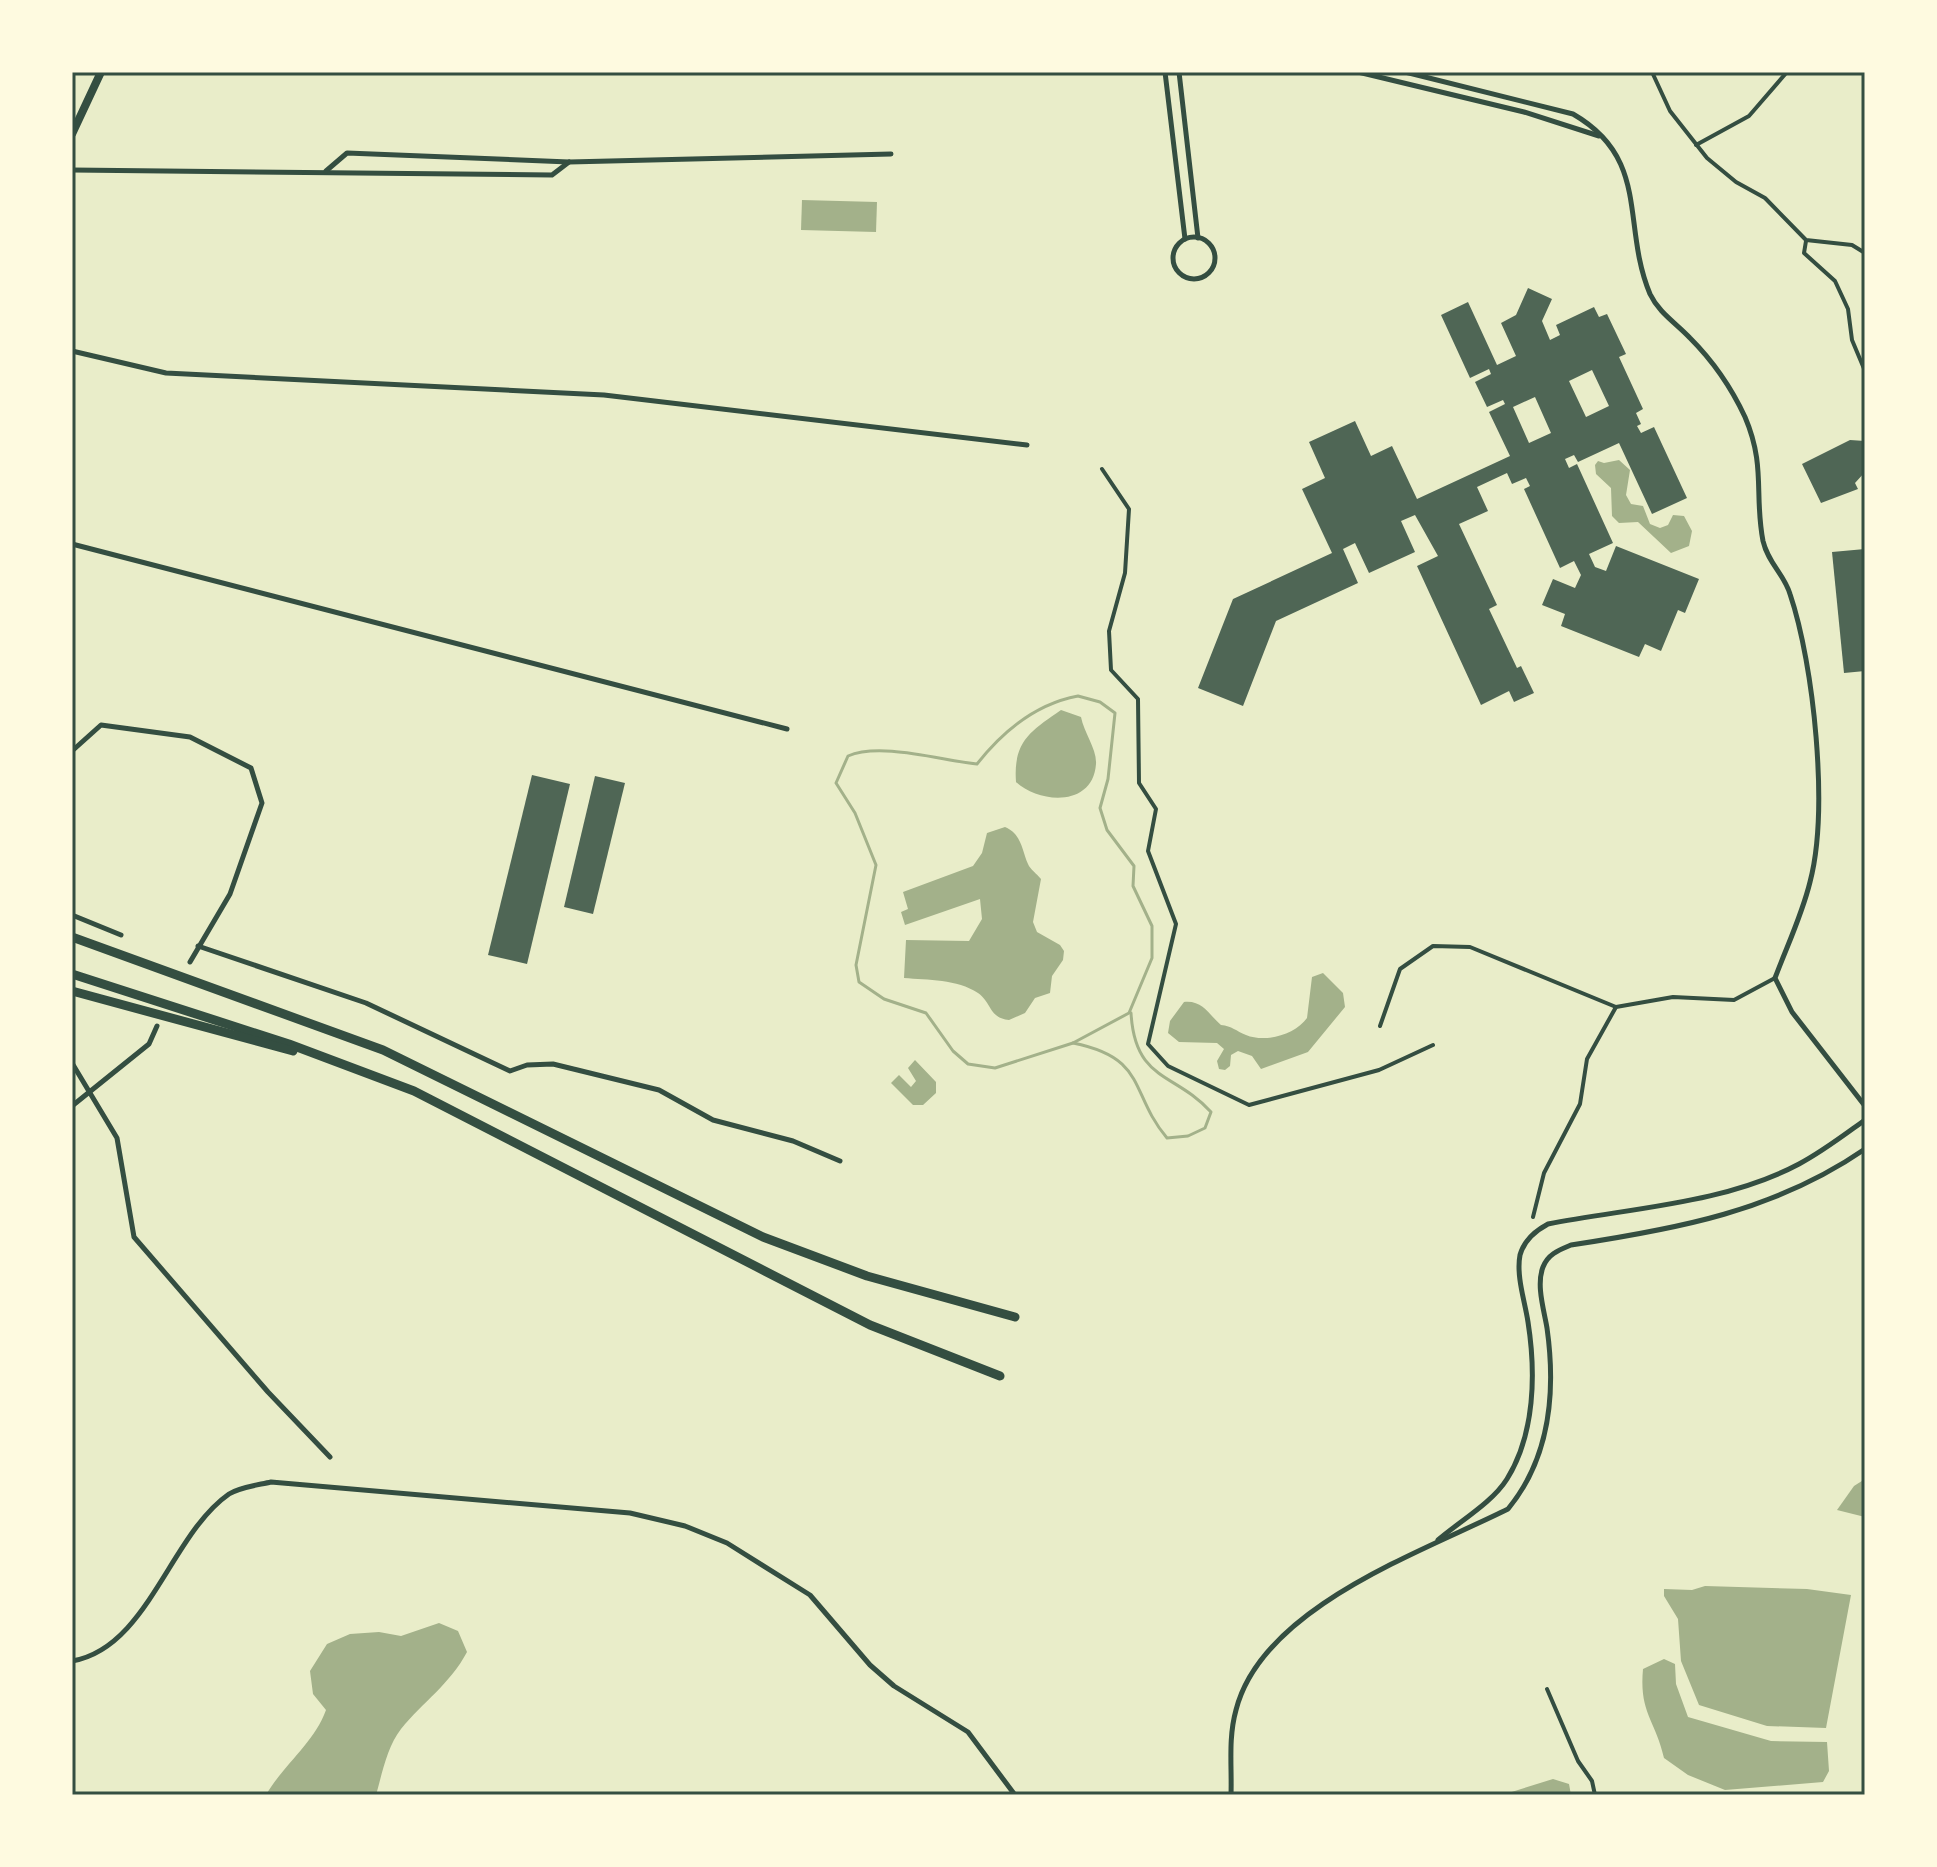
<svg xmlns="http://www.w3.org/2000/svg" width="1937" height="1867" font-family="'Noto Serif',serif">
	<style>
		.water { fill: #a3b18a }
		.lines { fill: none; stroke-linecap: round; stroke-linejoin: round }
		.stream { stroke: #a3b18a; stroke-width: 3 }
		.building { fill: #4f6655; fill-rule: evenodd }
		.pedestrian { stroke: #344e41; stroke-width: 4 }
		.minor { stroke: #344e41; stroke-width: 5 }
		.primary { stroke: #344e41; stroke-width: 8 }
		.trunk { stroke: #344e41; stroke-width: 9 }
		.neatline { fill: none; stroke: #344e41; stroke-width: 3 }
	</style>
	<rect width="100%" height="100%" fill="#e9edc9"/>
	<g class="water">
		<path d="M802 200 877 202 876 232 801 230Z"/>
		<path d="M1619 460 1630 470 1626 495 1631 504 1643 506 1650 524 1660 528 1668 525 1673 515 1684 516 1692 531 1689 546 1671 553 1638 522 1619 523 1612 516 1611 488 1596 474 1595 465 1598 461 1604 463Z"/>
		<path d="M1061 710 1081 717C1084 733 1097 749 1096 764 1093 807 1040 804 1016 782 1013 741 1031 731 1061 710Z"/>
		<path d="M1005 827C1022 834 1022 851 1028 864 1030 869 1037 874 1041 879L1033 922 1037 932 1060 945 1064 951 1063 960 1052 976 1050 993 1035 998 1025 1013 1009 1020C989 1018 992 1003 978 993 957 979 928 980 904 978L906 940 969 941 982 919 980 899 905 925 901 912 908 909 903 892 973 866 982 853 987 833Z"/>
		<path d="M1323 973 1343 993 1345 1007 1308 1052 1261 1069 1252 1056 1238 1051 1231 1055 1230 1066 1225 1070 1219 1069 1217 1061 1224 1049 1217 1043 1179 1042 1168 1033 1170 1021 1184 1002C1203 1000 1209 1015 1221 1025 1232 1026 1236 1031 1246 1035 1265 1043 1295 1035 1307 1018L1312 977Z"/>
		<path d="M915 1060 936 1082V1093L923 1105H913L891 1083 899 1075 911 1087 916 1081 908 1068Z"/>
		<path d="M1865 1479V1517L1837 1510 1854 1486Z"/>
		<path d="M1705 1586 1807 1589 1851 1595 1826 1728 1767 1726 1699 1705 1681 1661 1678 1619 1664 1596V1589L1692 1590Z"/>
		<path d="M439 1623 458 1631 467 1652C450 1684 423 1702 401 1729 387 1747 382 1774 376 1795H266C284 1764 314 1743 326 1710L313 1694 310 1671 327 1644 350 1634 379 1632 401 1636Z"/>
		<path d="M1664 1659 1675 1664 1676 1684 1688 1717 1771 1741 1827 1742 1829 1771 1823 1782 1725 1790 1688 1775 1664 1758C1655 1719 1639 1713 1643 1669Z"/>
		<path d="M1553 1779 1569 1784 1571 1795H1502Z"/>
	</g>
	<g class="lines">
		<g class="stream">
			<path d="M1078 696 1100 702 1115 713 1108 779 1100 808 1107 830 1134 866 1133 886 1152 926V958L1129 1013 1073 1043 995 1068 968 1064 953 1051 926 1013 884 999 859 982 856 965 876 865 855 813 836 783 848 756C880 742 940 760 977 764 1003 731 1035 704 1078 696Z"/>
			<path d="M1073 1043C1148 1058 1129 1093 1167 1138L1188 1136 1205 1128 1211 1112C1175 1072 1135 1082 1131 1013"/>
		</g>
	</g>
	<g class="building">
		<path d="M1528 288 1552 299 1542 321 1550 340 1560 335 1556 325 1594 307 1599 317 1607 314 1626 354 1619 357 1643 409 1636 413 1641 424 1637 426 1641 433 1654 427 1687 498 1652 514 1619 443 1578 462 1574 455 1565 459 1569 468 1577 464 1613 543 1589 554 1595 567 1606 571 1616 546 1699 579 1685 613 1678 610 1661 651 1645 644 1639 657 1561 626 1565 614 1542 605 1553 579 1575 588 1581 575 1574 561 1560 568 1524 489 1530 486 1526 478 1512 484 1507 473 1477 487 1488 511 1459 524 1497 605 1489 609 1517 668 1521 666 1534 693 1514 702 1509 691 1481 705 1417 566 1438 556 1415 515 1401 521 1415 552 1369 573 1355 543 1343 549 1358 583 1276 621 1243 706 1198 688 1233 599 1332 553 1302 489 1325 478 1309 442 1355 421 1371 456 1392 446 1417 499 1510 456 1489 412 1505 404 1503 400 1487 407 1475 382 1491 374 1489 369 1470 378 1441 315 1468 302 1497 365 1516 356 1501 323 1516 315ZM1592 370 1609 406 1586 417 1569 381ZM1535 397 1551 433 1529 443 1513 407Z"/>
		<path d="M1850 440 1865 441V472L1855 483 1858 489 1821 503 1802 464Z"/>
		<path d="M1865 549V671L1844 673 1832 552Z"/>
		<path d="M532 775 570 784 527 964 488 955Z"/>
		<path d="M595 776 625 783 593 914 564 907Z"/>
	</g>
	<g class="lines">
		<g class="pedestrian">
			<path d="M1652 72 1670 111 1707 158 1736 182 1765 198 1806 240 1852 245 1865 253"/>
			<path d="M1696 145 1749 116 1787 72"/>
			<path d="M1806 241 1804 253 1835 281 1848 309 1852 340 1865 371"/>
			<path d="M1102 469 1129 509 1125 573 1109 631 1111 670 1138 699 1139 783 1156 809 1148 851 1176 924 1148 1044 1168 1066 1249 1105 1379 1070 1433 1045"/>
			<path d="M1865 522V523"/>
			<path d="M1380 1026 1400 969 1433 946 1470 947 1616 1007"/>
			<path d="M1533 1217 1544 1173 1580 1104 1587 1059 1616 1007 1673 997 1734 1000 1775 978"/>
			<path d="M1547 1689 1578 1761 1592 1781 1595 1795"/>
		</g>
		<g class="minor">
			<path d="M1165 72 1185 239"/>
			<path d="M1179 72 1198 238"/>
			<path d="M1358 72 1524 112 1599 136"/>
			<path d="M1405 72 1573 114C1651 159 1621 225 1650 294 1659 313 1676 323 1690 338 1712 360 1732 389 1745 417 1766 466 1754 495 1763 541 1768 563 1784 574 1790 594 1814 665 1829 810 1810 882 1802 915 1787 946 1775 978L1792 1012 1865 1106"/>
			<path d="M72 170 552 175 569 162"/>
			<path d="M326 171 347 153 569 162 891 154"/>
			<circle cx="1194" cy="258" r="21"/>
			<path d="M72 351 166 373 604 395 1027 445"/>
			<path d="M72 544 787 729"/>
			<path d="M72 751 101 725 190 737 251 768 262 803 230 894 190 962"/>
			<path d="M72 915 121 935"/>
			<path d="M198 946 366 1003 510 1071 527 1065 553 1064 659 1090 713 1120 793 1141 840 1161"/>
			<path d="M72 1063 117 1138 134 1237 268 1392 330 1457"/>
			<path d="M72 1106 149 1044 157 1026"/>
			<path d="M1438 1540C1460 1521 1492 1503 1507 1479 1535 1434 1536 1373 1528 1322 1525 1302 1516 1276 1520 1255 1524 1240 1535 1231 1548 1224 1629 1208 1724 1204 1799 1164 1822 1152 1844 1135 1865 1120"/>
			<path d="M72 1661C148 1648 170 1535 229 1494 240 1487 258 1485 271 1482L630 1513 685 1526 727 1543 810 1595 870 1665 894 1686 968 1732 1015 1795"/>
			<path d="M1231 1795C1232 1766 1228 1739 1236 1710 1262 1607 1422 1552 1508 1509 1550 1458 1556 1392 1547 1328 1544 1310 1536 1285 1543 1267 1548 1254 1559 1250 1571 1245 1677 1229 1775 1211 1865 1149"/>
		</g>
		<path class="primary" d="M72 134 101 72"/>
		<g class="trunk">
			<path d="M72 937 383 1050 763 1237 867 1276 1015 1317"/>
			<path d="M72 974 289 1044 414 1091 870 1325 1000 1376"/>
			<path d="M72 991 293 1051"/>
		</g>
	</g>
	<rect width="1937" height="1867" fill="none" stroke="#fefae0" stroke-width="148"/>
	<rect x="74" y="74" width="1789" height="1719" class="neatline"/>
</svg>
